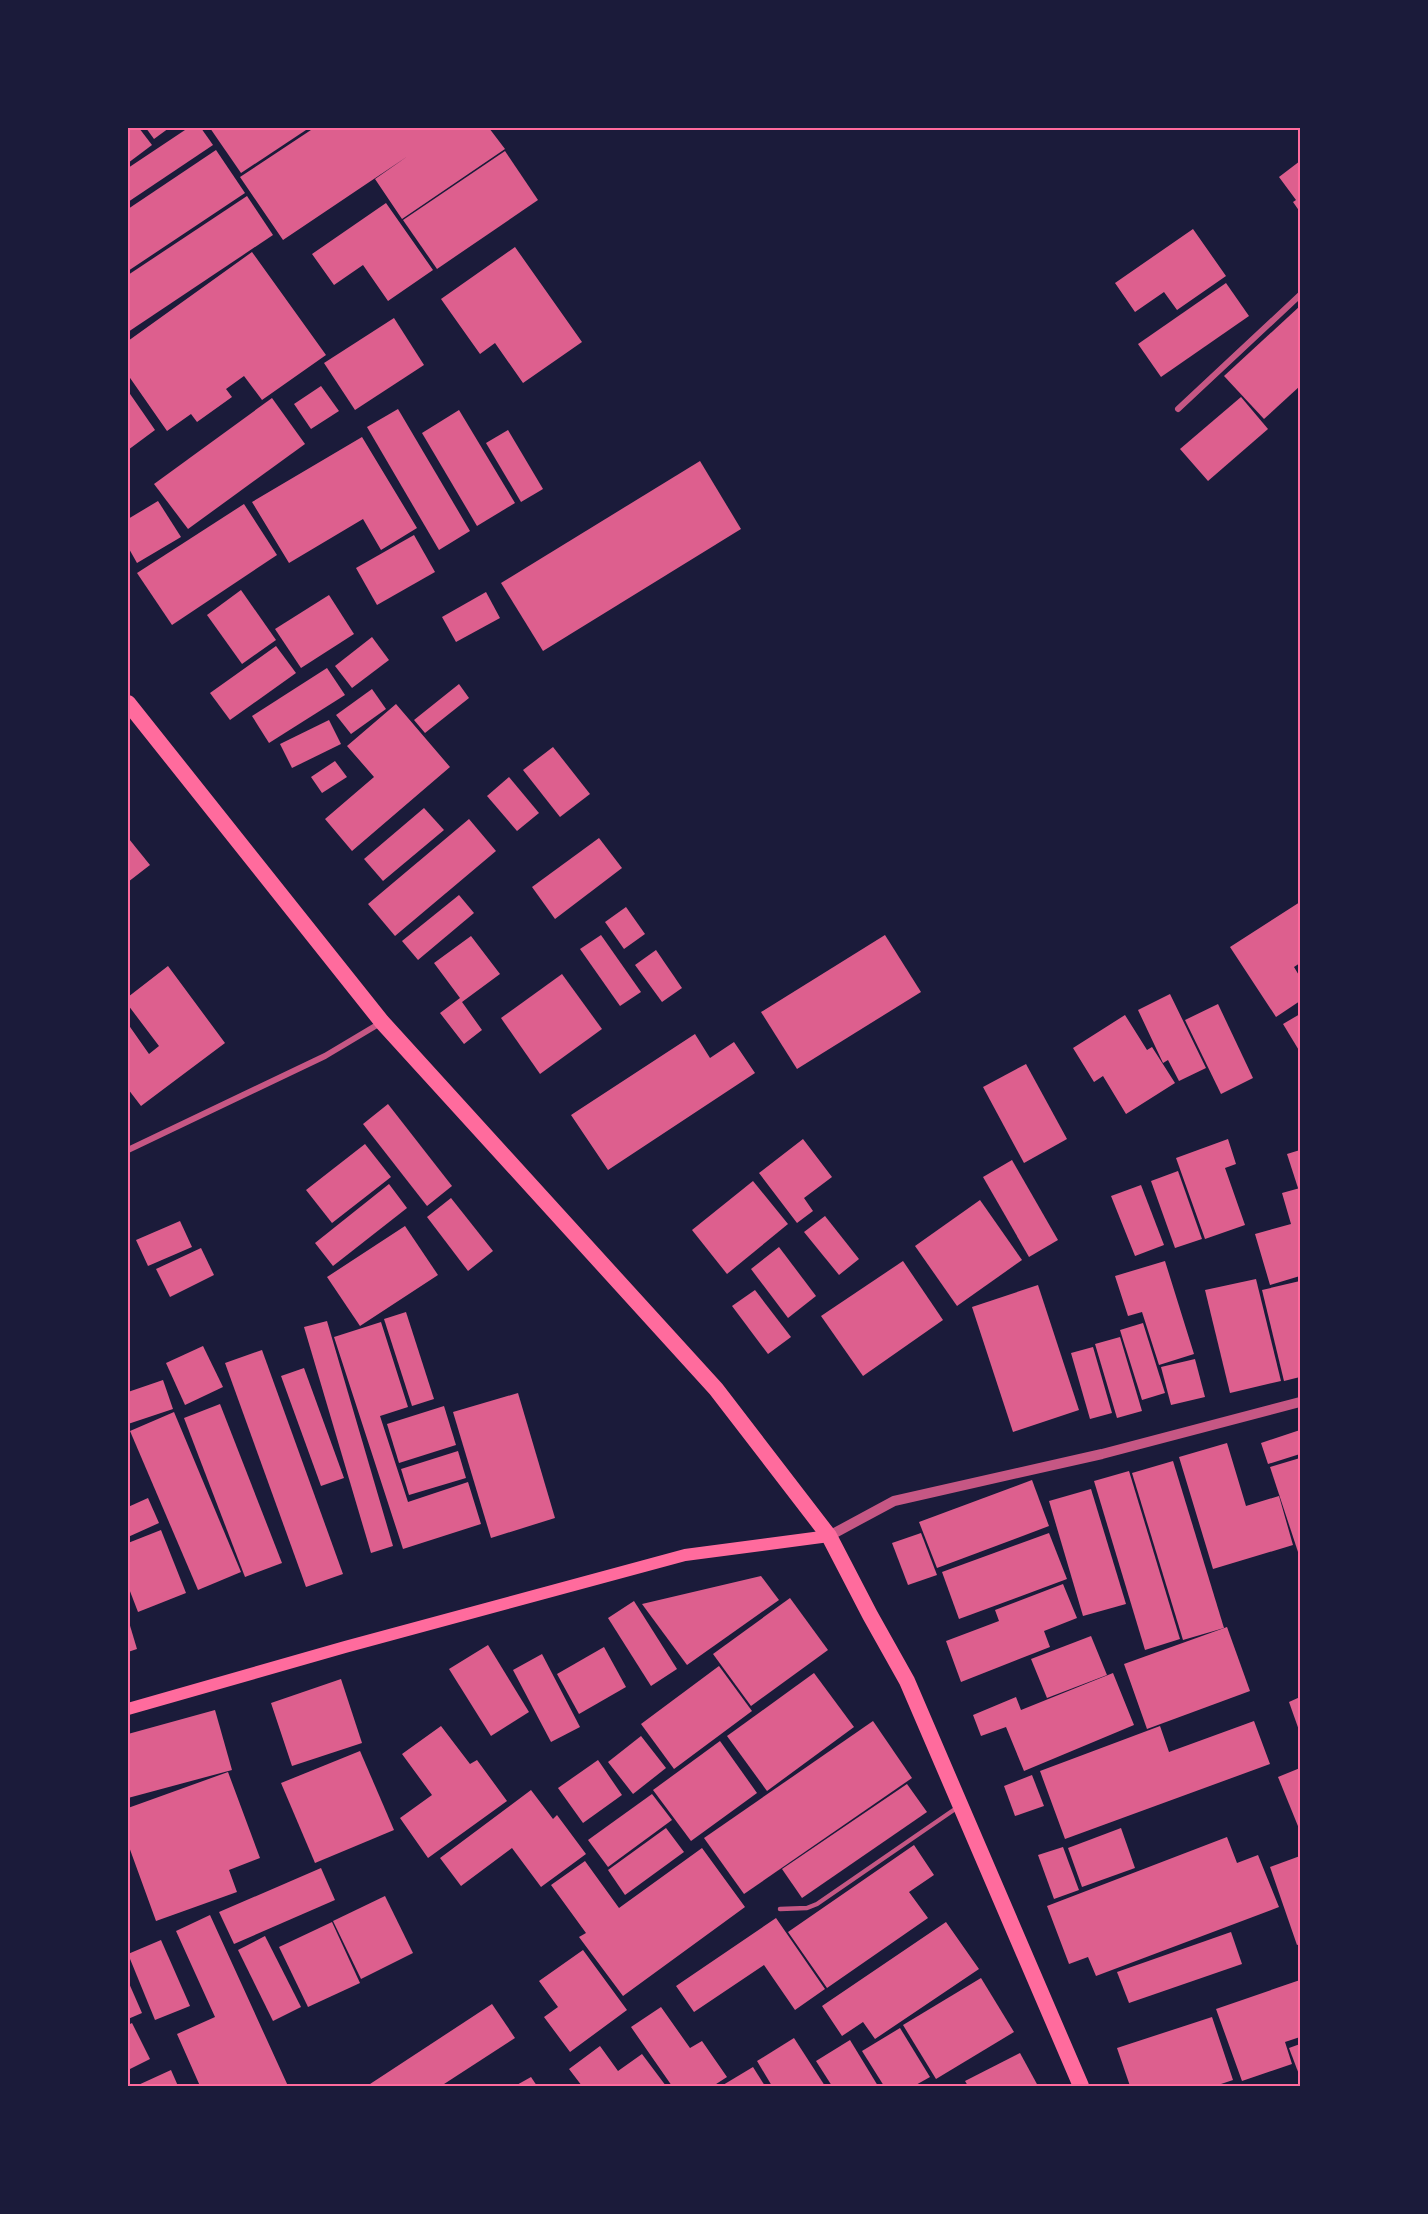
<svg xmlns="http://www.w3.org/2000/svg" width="1428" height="2214" font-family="'Roboto Condensed',sans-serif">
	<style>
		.building { fill: #dd5f8e }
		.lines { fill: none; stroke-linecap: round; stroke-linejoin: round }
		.service { stroke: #c65784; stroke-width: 4.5 }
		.minor { stroke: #c65784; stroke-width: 6 }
		.tertiary { stroke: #c65784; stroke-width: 10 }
		.secondary { stroke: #ff6b9d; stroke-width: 12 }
		.trunk { stroke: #ff6b9d; stroke-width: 16 }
		.neatline { fill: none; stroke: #ff6b9d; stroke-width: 2 }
	</style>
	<rect width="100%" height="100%" fill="#1b1b3a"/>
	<g class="building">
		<path d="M128 128H139L152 145 128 163Z"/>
		<path d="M146 128H169L154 139Z"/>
		<path d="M188 128H201L213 145 128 202V168Z"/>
		<path d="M210 128H309L241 173Z"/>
		<path d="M314 128H489L505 149 402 219 375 179 408 156 283 240 240 177Z"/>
		<path d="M216 150 245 193 128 271V209Z"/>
		<path d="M505 151 538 200 437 269 403 220Z"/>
		<path d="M1300 161V212L1293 202 1296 200 1279 177Z"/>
		<path d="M247 196 273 235 128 332V275Z"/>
		<path d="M386 203 433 270 388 301 363 265 334 285 312 254Z"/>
		<path d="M1193 229 1226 276 1177 310 1164 292 1135 312 1115 283Z"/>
		<path d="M515 247 582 342 523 383 495 343 480 354 441 299Z"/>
		<path d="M252 252 326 355 262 400 244 376 226 389 232 397 197 422 191 414 167 431 128 375V341Z"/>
		<path d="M1226 283 1249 316 1161 377 1138 344Z"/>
		<path d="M1300 306V386L1264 419 1224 376Z"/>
		<path d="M394 318 424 365 355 410 324 363Z"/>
		<path d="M321 386 339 411 311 429 294 404Z"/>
		<path d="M128 391 155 430 128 450Z"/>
		<path d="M1241 397 1268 429 1208 481 1180 449Z"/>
		<path d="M272 398 305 444 188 529 154 484Z"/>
		<path d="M398 409 470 531 439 550 367 427Z"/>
		<path d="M459 410 515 503 477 526 422 433Z"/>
		<path d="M508 430 543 489 521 502 486 443Z"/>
		<path d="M362 437 417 528 381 550 363 519 289 563 252 502Z"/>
		<path d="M700 461 741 529 543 651 501 583Z"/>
		<path d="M158 501 181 537 137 563 128 547V519Z"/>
		<path d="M244 504 277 555 172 625 137 573Z"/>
		<path d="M414 535 435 572 377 605 356 568Z"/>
		<path d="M241 590 276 640 242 664 207 615Z"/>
		<path d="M486 592 500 618 456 642 442 617Z"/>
		<path d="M329 595 354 634 301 668 275 629Z"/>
		<path d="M372 637 389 660 352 688 335 666Z"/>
		<path d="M276 646 296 673 230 720 210 693Z"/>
		<path d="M327 668 345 695 269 743 252 716Z"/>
		<path d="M459 684 469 698 425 733 414 720Z"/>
		<path d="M372 689 386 709 351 734 336 715Z"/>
		<path d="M396 704 450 767 352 851 325 819 374 777 347 746Z"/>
		<path d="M329 720 341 744 292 768 280 744Z"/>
		<path d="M553 747 590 794 560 817 523 770Z"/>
		<path d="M335 761 347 777 322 793 311 777Z"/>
		<path d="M509 777 539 813 517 831 487 796Z"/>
		<path d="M424 808 444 830 383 881 364 859Z"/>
		<path d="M469 819 496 851 395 936 368 904Z"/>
		<path d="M599 838 622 868 555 919 532 887Z"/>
		<path d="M129 839 150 865 128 882V840Z"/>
		<path d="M459 895 474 913 418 960 402 941Z"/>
		<path d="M1300 902V963L1294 967 1300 977V1001L1276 1017 1230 947Z"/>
		<path d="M626 907 645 934 624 949 605 922Z"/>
		<path d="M601 935 641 992 620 1006 580 949Z"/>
		<path d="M885 935 921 992 797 1069 761 1012Z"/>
		<path d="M471 936 500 974 462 1002 482 1030 464 1044 440 1013 460 998 434 963Z"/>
		<path d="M656 950 682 988 662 1002 635 965Z"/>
		<path d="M168 966 225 1043 141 1106 128 1089V1024L149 1054 159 1046 128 1005V997Z"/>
		<path d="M562 974 602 1029 540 1074 501 1018Z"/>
		<path d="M1170 994 1206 1068 1179 1081 1168 1060 1163 1063 1138 1010Z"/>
		<path d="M1218 1004 1253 1078 1221 1094 1185 1020Z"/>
		<path d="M1300 1014V1052L1283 1024Z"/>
		<path d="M1125 1015 1147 1050 1152 1047 1175 1083 1126 1114 1103 1076 1094 1082 1073 1048Z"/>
		<path d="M695 1034 710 1058 734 1042 755 1073 608 1170 571 1115Z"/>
		<path d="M1026 1064 1067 1139 1024 1163 983 1087Z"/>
		<path d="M388 1104 452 1186 427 1206 363 1124Z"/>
		<path d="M803 1139 832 1177 804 1198 813 1211 797 1223 759 1173Z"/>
		<path d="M1228 1139 1236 1164 1225 1168 1245 1225 1205 1239 1176 1158Z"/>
		<path d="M365 1144 391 1177 332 1223 306 1190Z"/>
		<path d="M1300 1150V1187L1298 1188 1287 1154Z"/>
		<path d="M1012 1160 1058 1240 1029 1257 983 1177Z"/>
		<path d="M1178 1171 1202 1239 1175 1248 1151 1181Z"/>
		<path d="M753 1181 788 1224 727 1274 692 1230Z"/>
		<path d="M389 1184 407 1208 333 1266 315 1243Z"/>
		<path d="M1141 1185 1164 1245 1135 1256 1111 1196Z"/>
		<path d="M1300 1188V1276L1270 1285 1255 1234 1291 1224 1282 1193Z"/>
		<path d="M451 1198 493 1251 468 1271 427 1217Z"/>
		<path d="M980 1200 1022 1260 957 1306 915 1246Z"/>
		<path d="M825 1216 859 1259 839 1275 804 1232Z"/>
		<path d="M180 1221 192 1247 148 1266 136 1240Z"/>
		<path d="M405 1226 438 1275 360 1326 327 1277Z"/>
		<path d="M779 1247 816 1296 788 1318 751 1269Z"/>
		<path d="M201 1248 214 1275 170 1297 156 1269Z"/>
		<path d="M903 1261 943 1320 863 1376 821 1316Z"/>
		<path d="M1165 1261 1194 1354 1159 1365 1142 1312 1128 1316 1115 1276Z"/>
		<path d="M1256 1279 1281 1381 1230 1393 1205 1290Z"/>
		<path d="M1300 1281V1377L1284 1381 1262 1290Z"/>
		<path d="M1038 1285 1079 1410 1013 1432 972 1307Z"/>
		<path d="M755 1290 791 1337 768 1354 732 1306Z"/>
		<path d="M406 1312 434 1399 412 1406 384 1319Z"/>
		<path d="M327 1321 393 1546 371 1553 304 1327Z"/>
		<path d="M381 1322 408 1407 380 1416 408 1502 468 1482 481 1524 403 1549 334 1337Z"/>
		<path d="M1143 1323 1165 1393 1142 1400 1120 1330Z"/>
		<path d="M1120 1337 1142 1411 1117 1418 1095 1344Z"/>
		<path d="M203 1346 223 1387 185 1405 166 1363Z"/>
		<path d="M1093 1347 1112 1413 1090 1419 1071 1353Z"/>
		<path d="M262 1350 343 1574 306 1587 225 1363Z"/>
		<path d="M1195 1359 1205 1397 1171 1405 1161 1367Z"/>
		<path d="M304 1368 344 1478 321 1486 281 1376Z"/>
		<path d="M163 1380 173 1409 128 1424V1392Z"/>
		<path d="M518 1393 555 1518 491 1538 453 1412Z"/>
		<path d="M220 1404 282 1563 245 1577 184 1418Z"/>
		<path d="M444 1406 456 1445 399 1463 387 1424Z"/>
		<path d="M174 1412 241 1572 198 1590 130 1431Z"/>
		<path d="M1300 1430V1454L1268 1464 1261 1443Z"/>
		<path d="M1227 1443 1246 1506 1279 1496 1293 1545 1213 1569 1179 1457Z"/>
		<path d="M458 1451 466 1478 409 1495 401 1469Z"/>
		<path d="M1300 1458V1558L1270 1467Z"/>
		<path d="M1173 1461 1224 1628 1183 1640 1132 1473Z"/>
		<path d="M1129 1471 1180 1639 1145 1650 1094 1481Z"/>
		<path d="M1032 1480 1049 1526 937 1568 919 1522Z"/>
		<path d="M1091 1489 1126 1604 1083 1616 1049 1501Z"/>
		<path d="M148 1498 159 1523 128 1537V1507Z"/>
		<path d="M161 1530 186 1593 138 1612 128 1586V1543Z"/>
		<path d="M921 1533 937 1575 908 1585 892 1543Z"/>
		<path d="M1049 1533 1067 1579 959 1619 942 1572Z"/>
		<path d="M761 1576 779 1600 687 1665 642 1604Z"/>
		<path d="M1063 1584 1077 1618 1044 1631 1050 1647 961 1682 946 1641 999 1621 995 1610Z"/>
		<path d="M790 1598 828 1650 751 1706 713 1654Z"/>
		<path d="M634 1601 677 1669 651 1686 608 1618Z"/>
		<path d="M128 1619 137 1649 128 1652Z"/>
		<path d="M1227 1627 1250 1691 1147 1729 1124 1664Z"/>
		<path d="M1091 1636 1107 1675 1047 1698 1031 1659Z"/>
		<path d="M488 1645 529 1712 491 1736 449 1669Z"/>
		<path d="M604 1647 626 1687 579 1714 557 1674Z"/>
		<path d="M542 1654 580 1727 551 1742 513 1670Z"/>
		<path d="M719 1666 752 1711 674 1769 641 1724Z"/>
		<path d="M814 1673 854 1727 767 1791 727 1736Z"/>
		<path d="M1113 1673 1134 1725 1024 1771 1006 1727 981 1736 973 1715 1016 1697 1021 1710Z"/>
		<path d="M341 1679 362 1743 292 1766 271 1703Z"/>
		<path d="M1300 1697V1733L1289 1702Z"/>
		<path d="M215 1710 232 1770 128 1798V1734Z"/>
		<path d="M873 1721 912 1778 744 1894 704 1838Z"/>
		<path d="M1254 1721 1270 1764 1065 1839 1040 1771 1160 1726 1169 1752Z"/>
		<path d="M441 1726 470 1764 477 1760 507 1801 428 1858 400 1818 432 1795 402 1754Z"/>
		<path d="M641 1736 666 1768 633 1794 608 1762Z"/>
		<path d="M720 1741 757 1793 691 1841 653 1790Z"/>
		<path d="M360 1751 394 1830 315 1863 281 1783Z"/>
		<path d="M598 1760 622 1795 583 1823 558 1788Z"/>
		<path d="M1300 1768V1831L1278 1777Z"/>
		<path d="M228 1772 260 1858 229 1870 237 1892 156 1921 128 1844V1808Z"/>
		<path d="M1032 1775 1044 1806 1015 1816 1004 1786Z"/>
		<path d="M907 1784 927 1812 802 1898 782 1869Z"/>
		<path d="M531 1790 553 1819 557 1815 586 1854 541 1887 512 1848 461 1886 440 1858Z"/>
		<path d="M652 1794 672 1820 608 1867 588 1840Z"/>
		<path d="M666 1828 684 1852 625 1895 608 1870Z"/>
		<path d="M1121 1828 1135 1868 1082 1887 1068 1848Z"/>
		<path d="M1227 1837 1237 1863 1258 1855 1279 1907 1096 1976 1088 1957 1069 1964 1047 1906Z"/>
		<path d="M914 1845 934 1875 909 1892 928 1918 827 1988 788 1932Z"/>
		<path d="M1063 1847 1079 1890 1054 1899 1038 1855Z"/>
		<path d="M702 1848 745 1907 623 1996 579 1937 586 1933 551 1885 585 1861 619 1908Z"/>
		<path d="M1300 1856V1944L1297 1945 1270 1867Z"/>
		<path d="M321 1868 335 1900 234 1944 219 1912Z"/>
		<path d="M385 1896 413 1953 361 1979 333 1921Z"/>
		<path d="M210 1915 288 2086H200L177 2034 215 2017 176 1931Z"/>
		<path d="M776 1918 825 1989 795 2010 764 1965 694 2012 676 1986Z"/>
		<path d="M332 1922 360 1983 308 2007 279 1947Z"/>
		<path d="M946 1922 979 1969 875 2039 863 2022 842 2036 822 2006Z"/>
		<path d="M1231 1932 1242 1964 1129 2003 1117 1972Z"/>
		<path d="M265 1936 301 2007 273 2021 238 1950Z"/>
		<path d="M161 1940 190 2006 155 2020 128 1954Z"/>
		<path d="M583 1950 627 2010 570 2052 544 2017 558 2007 539 1981Z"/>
		<path d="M981 1978 1014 2032 936 2079 903 2025Z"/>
		<path d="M1300 1980V2037L1285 2042 1292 2064 1242 2081 1216 2009Z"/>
		<path d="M128 1981 142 2013 128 2019Z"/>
		<path d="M492 2004 515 2038 441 2086H367Z"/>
		<path d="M661 2007 690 2048 702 2041 727 2077 713 2086H672L631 2027Z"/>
		<path d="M1212 2017 1233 2080 1215 2086H1130L1117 2048Z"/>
		<path d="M132 2023 150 2059 128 2070V2025Z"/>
		<path d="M900 2028 930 2077 914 2086H884L862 2051Z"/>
		<path d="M794 2038 825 2086H772L757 2061Z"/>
		<path d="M850 2040 878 2086H832L816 2061Z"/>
		<path d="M1300 2044V2077L1289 2048Z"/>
		<path d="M600 2046 618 2071 642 2054 666 2086H582L569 2069Z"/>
		<path d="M1020 2053 1038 2086H968L965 2081Z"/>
		<path d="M753 2067 765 2086H724L723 2085Z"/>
		<path d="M171 2070 178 2086H136Z"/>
		<path d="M531 2077 537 2086H515Z"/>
	</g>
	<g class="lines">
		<path class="service" d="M780 1909 807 1908 817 1904 958 1807"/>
		<g class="minor">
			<path d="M1178 409 1300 295"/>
			<path d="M128 1150 325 1056 382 1022"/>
		</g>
		<path class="tertiary" d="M829 1536 894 1501 1102 1454 1300 1402"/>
		<path class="secondary" d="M128 1709 345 1647 685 1555 829 1536"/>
		<path class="trunk" d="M128 703 382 1022 716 1389 829 1536 870 1615 907 1681 1081 2086"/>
	</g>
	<rect width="1428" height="2214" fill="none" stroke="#1b1b3a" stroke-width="258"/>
	<rect x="129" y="129" width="1170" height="1956" class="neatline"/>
</svg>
